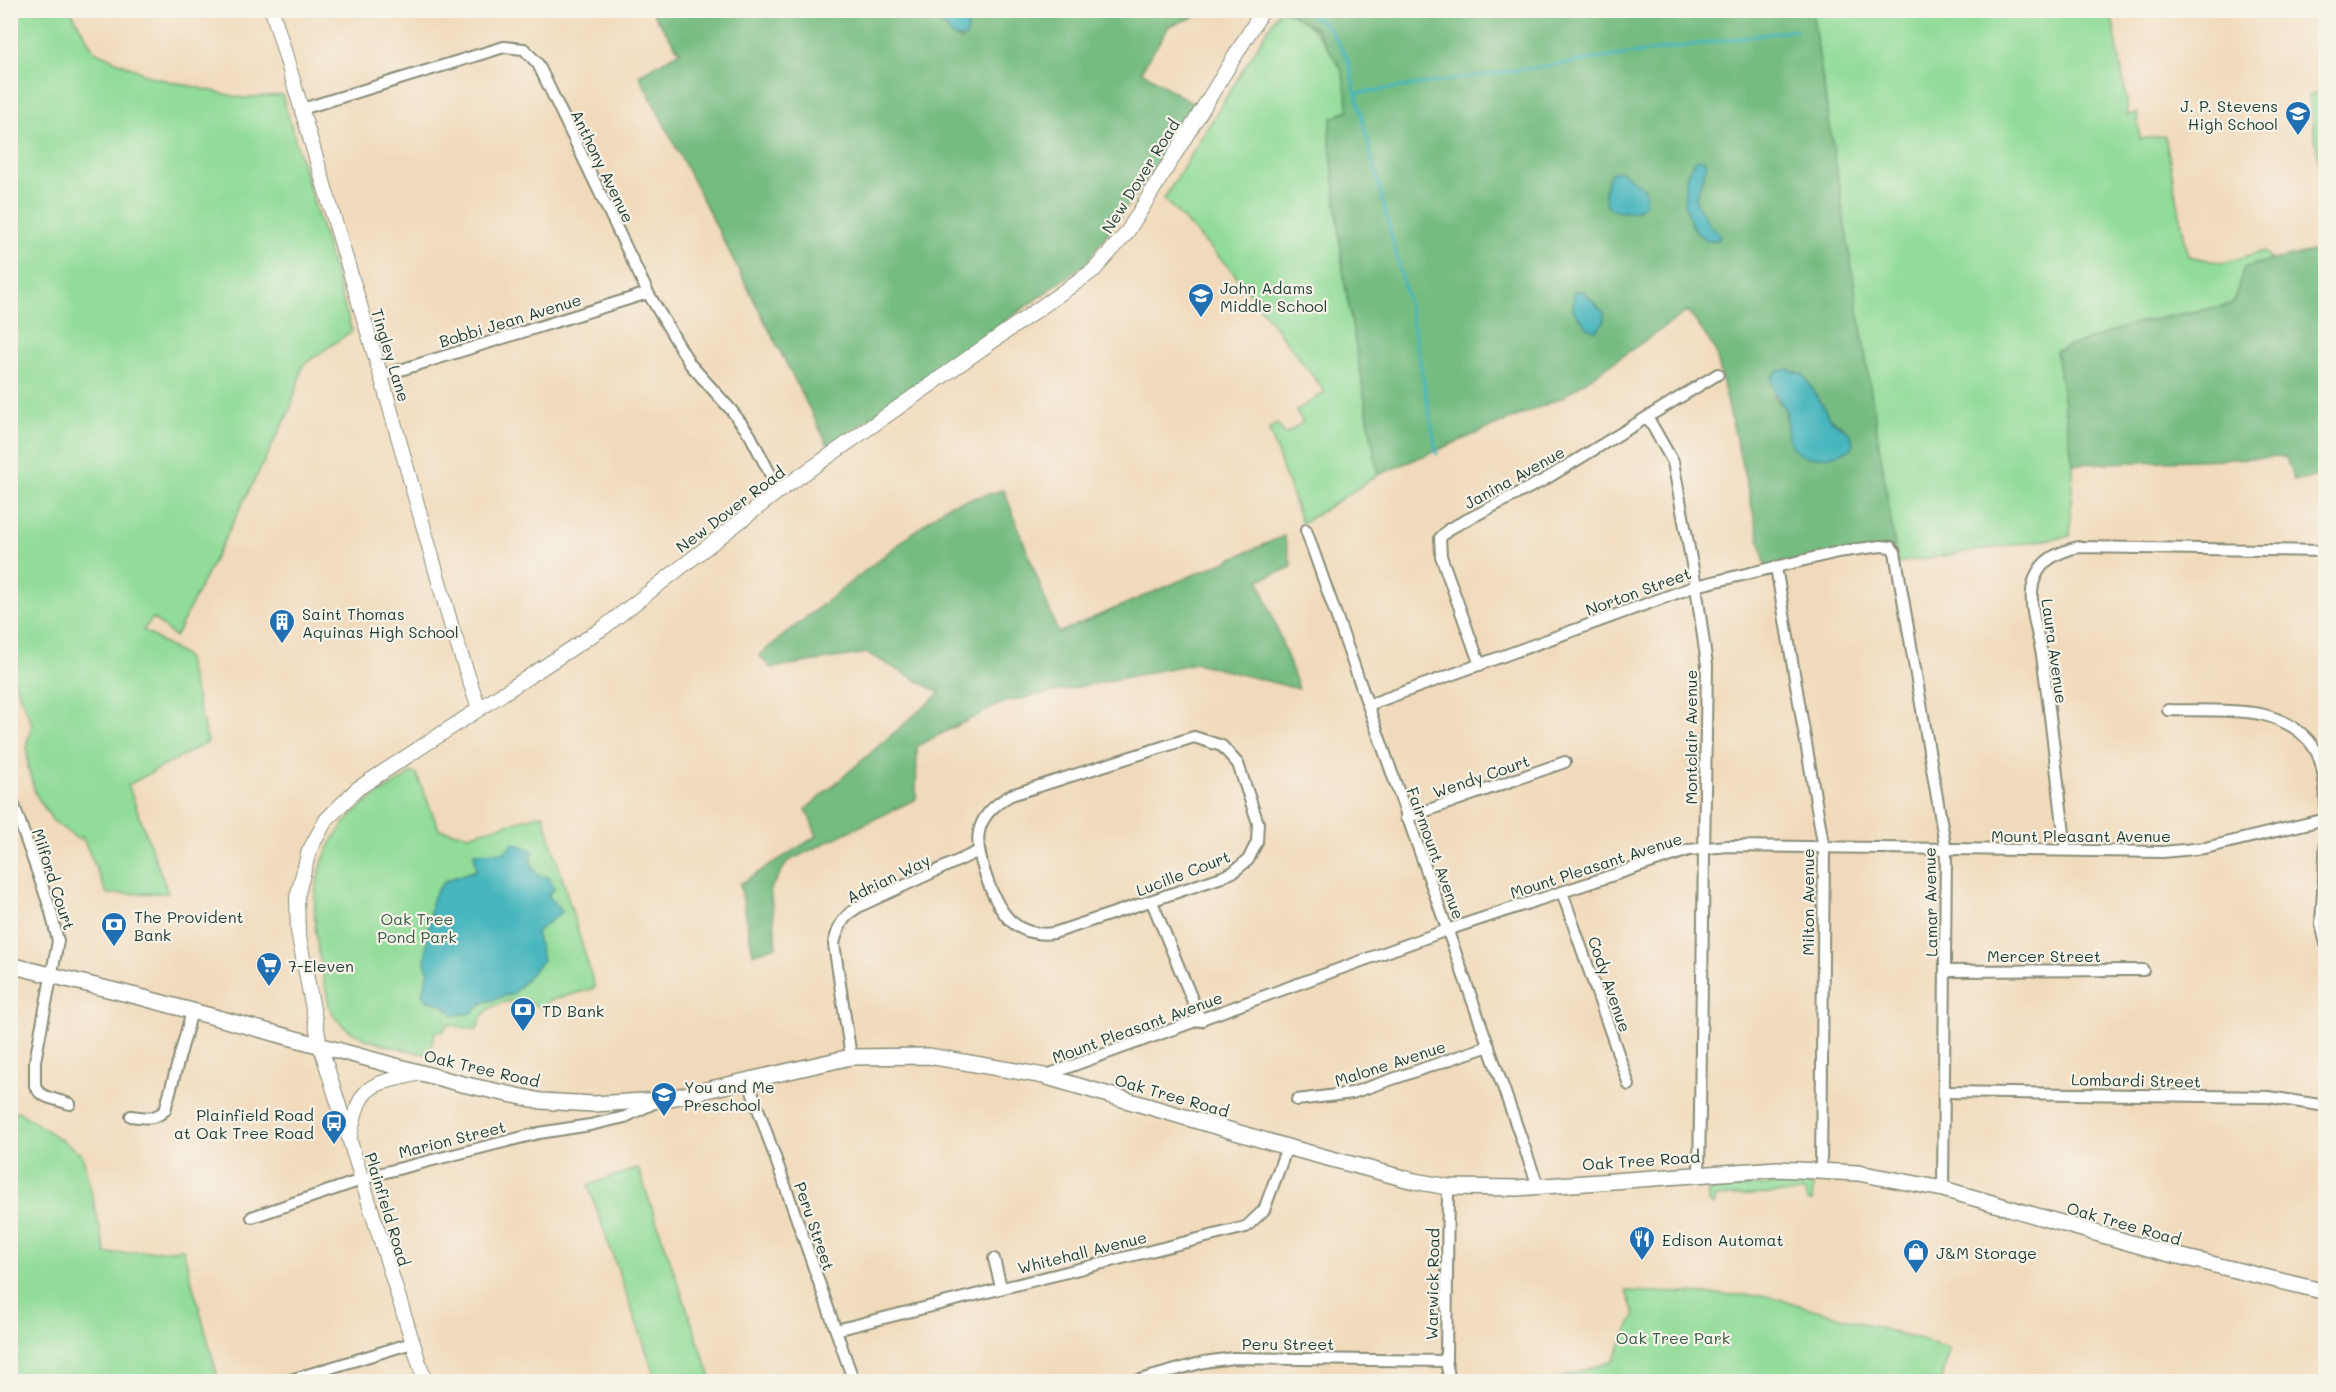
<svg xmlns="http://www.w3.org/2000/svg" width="2336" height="1392" font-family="Mali,sans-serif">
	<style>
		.green { fill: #91dc99; stroke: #588c66; stroke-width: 1.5 }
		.forest { fill: #74bc81; stroke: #4a7c5a; stroke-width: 1.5; fill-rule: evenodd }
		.water { fill: #47b6be; stroke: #337a79; stroke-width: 1.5 }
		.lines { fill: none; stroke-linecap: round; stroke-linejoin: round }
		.stream { stroke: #47b6be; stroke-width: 3 }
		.minor-casing { stroke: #888c78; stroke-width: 14 }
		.tertiary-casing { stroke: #888c78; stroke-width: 16 }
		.secondary-casing { stroke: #888c78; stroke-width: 18 }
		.minor { stroke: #fff; stroke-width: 10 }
		.tertiary { stroke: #fff; stroke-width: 14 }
		.secondary { stroke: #fff; stroke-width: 15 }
		.labels { text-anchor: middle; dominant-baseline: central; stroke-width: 4.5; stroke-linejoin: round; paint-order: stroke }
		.poi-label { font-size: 16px; fill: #1f3d34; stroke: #f7f3e8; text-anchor: start }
		.street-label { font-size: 16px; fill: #1f3d34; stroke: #f7f3e8 }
		.park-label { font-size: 16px; fill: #365d48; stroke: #f7f3e8 }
	</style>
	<rect width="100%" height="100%" fill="#f7f3e8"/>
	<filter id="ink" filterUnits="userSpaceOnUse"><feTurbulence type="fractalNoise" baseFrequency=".0167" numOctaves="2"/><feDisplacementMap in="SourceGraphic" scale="12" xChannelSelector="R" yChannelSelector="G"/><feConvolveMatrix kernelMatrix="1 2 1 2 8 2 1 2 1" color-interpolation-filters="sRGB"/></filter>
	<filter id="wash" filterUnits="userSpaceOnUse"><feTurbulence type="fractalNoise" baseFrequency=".008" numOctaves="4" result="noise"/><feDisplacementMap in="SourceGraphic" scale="24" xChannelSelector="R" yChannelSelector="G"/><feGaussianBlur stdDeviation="1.35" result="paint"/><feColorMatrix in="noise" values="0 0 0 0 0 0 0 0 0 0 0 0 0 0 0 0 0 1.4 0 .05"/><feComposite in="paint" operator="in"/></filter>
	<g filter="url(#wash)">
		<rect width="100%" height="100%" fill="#f1dabb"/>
		<g class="green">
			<path d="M11 10 71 11 94 51 152 77 242 98 282 95 352 331 303 365 290 410 175 637 153 618 143 630 186 657 208 742 128 785 168 893 107 894 82 836 79 840 53 821 36 795 28 768 27 743 32 724 11 674Z"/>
			<path d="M1279 11C1305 11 1330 48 1341 69 1347 80 1347 98 1349 110L1342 112 1329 132 1344 278 1378 475 1302 524 1269 429 1277 424 1285 435 1303 422 1296 411 1325 392 1233 272 1164 199Z"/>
			<path d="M1812 11H2111L2127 102V115L2137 113 2140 139 2165 136 2188 256 2223 263 2264 251 2272 260 2244 267 2234 304 2137 323 2056 351 2073 464 2070 536 1897 563Z"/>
			<path d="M2325 90 2326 180 2322 181 2309 96Z"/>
			<path d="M411 773H416L439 829 468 835 543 814 595 988 548 1001 544 1009C519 995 483 999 477 1030L447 1024 443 1032 436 1031 428 1055C394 1046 347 1043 330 1009 315 938 296 872 354 813 370 797 393 787 411 773Z"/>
			<path d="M18 1111 82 1154 106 1254 183 1249 219 1381H11L10 1114Z"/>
			<path d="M638 1168 712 1381H657L588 1185Z"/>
			<path d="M1781 1184 1813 1185 1812 1201H1807L1805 1192 1715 1197 1713 1206 1708 1202V1190Z"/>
			<path d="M1626 1291 1768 1296 1949 1348 1942 1381H1556L1554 1380 1613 1361 1635 1315Z"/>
		</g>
		<g class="forest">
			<path d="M1590 10 1596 13 1600 10 1812 11 1895 547 1767 572 1715 349 1688 311 1561 398 1378 475 1344 278 1329 132 1332 118 1349 110 1342 70 1316 29 1286 11ZM1625 173 1637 186 1639 210 1625 212ZM1773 395 1818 397C1824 412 1830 420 1844 427L1789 440 1785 409Z"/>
			<path d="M651 11H931L954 37 961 40 968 19 966 11H1211L1169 26 1141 71 1193 104 1146 181 1085 264 829 447 639 75 680 52Z"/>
			<path d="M2325 248V475L2294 481 2286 457 2073 464 2056 351 2137 323 2233 304 2244 267Z"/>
			<path d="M1004 490 1058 633 1284 536 1292 567 1259 580 1299 689 1196 663 1004 702 917 746 916 799 788 861 770 889 777 946 753 954 740 884 817 836 806 809 940 693 867 653 771 668 759 655 948 505Z"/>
		</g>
		<g class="water">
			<path d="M931 11H966L968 30 965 38 954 37Z"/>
			<path d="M1697 159 1705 161 1707 165 1695 200 1709 225 1719 233V239C1686 250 1673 178 1697 159Z"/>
			<path d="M1619 171C1630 174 1634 185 1645 188L1646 204C1634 214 1622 214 1608 207 1603 194 1604 186 1611 173Z"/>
			<path d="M1574 291H1583L1604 313V322L1596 331 1589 329 1573 310Z"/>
			<path d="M1787 369 1803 374 1832 421 1851 434 1853 442 1851 449C1833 457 1797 466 1789 440 1786 432 1788 421 1786 412 1781 398 1774 399 1771 378L1777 372Z"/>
			<path d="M514 843 534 851 530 860 537 875 549 877 554 889 548 895 562 912 536 932 543 960 514 993 483 1003 472 1013 454 1015 441 1004 428 1001 422 993 429 972 425 963 431 903 437 890 445 881 476 870 474 853 504 852Z"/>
		</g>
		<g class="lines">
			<g class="stream">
				<path d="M1304 10 1328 27 1347 57 1411 314 1437 454"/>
				<path d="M1359 93 1796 30"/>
			</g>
		</g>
	</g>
	<g filter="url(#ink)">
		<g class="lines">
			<defs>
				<g id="minor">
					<path d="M302 109 504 47 524 49 538 64 648 293 690 364 732 411 750 435 779 491"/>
					<path d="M381 376 648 293"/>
					<path d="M1648 418 1673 462 1696 586 1707 665 1699 1174"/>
					<path d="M1306 530 1538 1186"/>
					<path d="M1776 567 1824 849 1821 1170"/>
					<path d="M1480 665 1441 556 1440 538 1449 529 1544 480 1718 374"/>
					<path d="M1368 705 1696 586 1838 552 1881 546 1891 547 1895 552 1946 850 1943 1189"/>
					<path d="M2168 710C2198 711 2231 709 2260 714 2283 719 2308 732 2318 755 2333 789 2323 883 2321 924L2326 944"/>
					<path d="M1194 737 1222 746 1238 764 1258 823 1257 842 1248 860 1233 872 1222 877 1054 933C1016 938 1000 914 988 882 974 843 970 818 1011 795Z"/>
					<path d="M10 794 50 908 58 941 35 1061V1086L40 1093 47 1097 70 1104"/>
					<path d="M1406 818 1565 762"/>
					<path d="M2066 850C2058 785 2051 719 2042 655 2038 631 2026 601 2035 578 2042 559 2059 552 2078 547L2326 551"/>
					<path d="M1562 892 1629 1085"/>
					<path d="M1152 902 1201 1021"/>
					<path d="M1945 971 2143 970"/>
					<path d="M851 1057 834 944C838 926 843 916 860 906L977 852"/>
					<path d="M1044 1076 1447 930 1689 850 1727 846 2162 852 2205 848 2326 819"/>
					<path d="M748 1080 854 1382"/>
					<path d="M1946 1092 2269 1097 2326 1106"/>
					<path d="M1297 1100 1352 1093 1489 1046"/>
					<path d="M131 1116C145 1118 155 1120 165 1110L192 1011"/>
					<path d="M1448 1187 1446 1361 1450 1382"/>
					<path d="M252 1217 382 1173 539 1133 590 1125 625 1117 656 1102"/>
					<path d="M994 1259 1001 1287"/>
					<path d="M836 1330 1246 1227 1264 1210 1287 1147"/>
					<path d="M284 1382 412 1343"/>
					<path d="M1133 1382 1204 1362 1233 1358 1446 1361"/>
				</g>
				<g id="tertiary">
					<path d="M272 10 381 376 452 628 479 709"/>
					<path d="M350 1137C360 1082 369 1085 421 1073"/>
					<path d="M425 1382 320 1045 298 932 297 897 309 851 326 820 357 789 603 628 779 491 1094 270 1126 234 1263 10"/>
				</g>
				<path id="secondary" d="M10 965 144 998 462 1084 541 1101 593 1104 662 1100 851 1057 929 1056 1044 1076 1287 1147 1414 1181 1448 1187 1517 1188 1777 1169 1858 1173 1943 1189 2162 1252 2326 1292"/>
			</defs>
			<use href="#minor" class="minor-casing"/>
			<use href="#tertiary" class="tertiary-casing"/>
			<use href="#secondary" class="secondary-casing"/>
			<use href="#minor" class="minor"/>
			<use href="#tertiary" class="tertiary"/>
			<use href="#secondary" class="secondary"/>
		</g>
	</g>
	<defs>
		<symbol id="school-pin" viewBox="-11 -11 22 30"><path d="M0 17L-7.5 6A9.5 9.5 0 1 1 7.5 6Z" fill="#1f6fb2" stroke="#f7f3e8"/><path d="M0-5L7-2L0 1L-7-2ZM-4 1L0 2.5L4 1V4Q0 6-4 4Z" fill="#fff"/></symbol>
		<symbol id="building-pin" viewBox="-11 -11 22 30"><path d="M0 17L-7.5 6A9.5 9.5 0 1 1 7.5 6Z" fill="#1f6fb2" stroke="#f7f3e8"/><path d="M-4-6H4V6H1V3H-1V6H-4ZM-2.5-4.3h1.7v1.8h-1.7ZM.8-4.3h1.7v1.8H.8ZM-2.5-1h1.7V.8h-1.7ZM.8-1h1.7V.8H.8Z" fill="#fff"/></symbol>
		<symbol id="bank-pin" viewBox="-11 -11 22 30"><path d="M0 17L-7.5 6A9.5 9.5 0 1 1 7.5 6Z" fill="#1f6fb2" stroke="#f7f3e8"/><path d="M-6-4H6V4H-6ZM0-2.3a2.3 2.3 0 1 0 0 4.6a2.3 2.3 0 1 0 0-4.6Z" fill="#fff"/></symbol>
		<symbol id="supermarket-pin" viewBox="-11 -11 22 30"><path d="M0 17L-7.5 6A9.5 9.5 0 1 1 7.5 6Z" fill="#1f6fb2" stroke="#f7f3e8"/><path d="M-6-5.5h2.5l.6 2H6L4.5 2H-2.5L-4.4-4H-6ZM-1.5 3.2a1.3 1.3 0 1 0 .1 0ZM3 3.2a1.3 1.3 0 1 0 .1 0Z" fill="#fff"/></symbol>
		<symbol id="bus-pin" viewBox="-11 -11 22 30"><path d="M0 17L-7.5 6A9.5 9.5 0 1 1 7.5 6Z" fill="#1f6fb2" stroke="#f7f3e8"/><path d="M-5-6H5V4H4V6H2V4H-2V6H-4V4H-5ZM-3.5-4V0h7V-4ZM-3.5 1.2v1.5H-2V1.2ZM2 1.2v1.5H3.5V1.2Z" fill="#fff"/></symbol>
		<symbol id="restaurant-pin" viewBox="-11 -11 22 30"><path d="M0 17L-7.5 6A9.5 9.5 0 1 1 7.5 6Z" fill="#1f6fb2" stroke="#f7f3e8"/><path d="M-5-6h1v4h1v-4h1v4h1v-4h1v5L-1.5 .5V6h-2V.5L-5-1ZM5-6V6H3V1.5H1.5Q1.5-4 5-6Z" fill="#fff"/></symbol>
		<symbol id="shop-pin" viewBox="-11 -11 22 30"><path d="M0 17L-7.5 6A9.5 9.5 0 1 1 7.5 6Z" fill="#1f6fb2" stroke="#f7f3e8"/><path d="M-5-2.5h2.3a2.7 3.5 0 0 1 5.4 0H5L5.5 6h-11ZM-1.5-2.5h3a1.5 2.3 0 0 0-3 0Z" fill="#fff"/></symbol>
	</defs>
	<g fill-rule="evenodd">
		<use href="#school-pin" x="2283" y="99" width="30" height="40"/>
		<use href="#school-pin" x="1186" y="281" width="30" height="40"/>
		<use href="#building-pin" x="267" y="607" width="30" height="40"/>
		<use href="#bank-pin" x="99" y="910" width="30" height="40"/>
		<use href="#supermarket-pin" x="254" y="950" width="30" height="40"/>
		<use href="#bank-pin" x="508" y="995" width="30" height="40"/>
		<use href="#school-pin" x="649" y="1080" width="30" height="40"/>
		<use href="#bus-pin" x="319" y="1108" width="30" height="40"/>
		<use href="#restaurant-pin" x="1627" y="1224" width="30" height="40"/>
		<use href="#shop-pin" x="1901" y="1237" width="30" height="40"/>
	</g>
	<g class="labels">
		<g class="poi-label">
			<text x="2278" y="105" text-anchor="end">J. P. Stevens<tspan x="2278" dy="18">High School</tspan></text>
			<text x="1220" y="287">John Adams<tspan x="1220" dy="18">Middle School</tspan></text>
			<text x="302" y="613">Saint Thomas<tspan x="302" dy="18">Aquinas High School</tspan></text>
			<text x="134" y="916">The Provident<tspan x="134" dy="18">Bank</tspan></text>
			<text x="288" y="965">7-Eleven</text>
			<text x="542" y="1010">TD Bank</text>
			<text x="684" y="1086">You and Me<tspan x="684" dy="18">Preschool</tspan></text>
			<text x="314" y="1114" text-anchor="end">Plainfield Road<tspan x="314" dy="18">at Oak Tree Road</tspan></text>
			<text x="1662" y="1239">Edison Automat</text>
			<text x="1936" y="1252">J&amp;M Storage</text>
		</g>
		<g class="street-label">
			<text transform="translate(603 166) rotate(64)">Anthony Avenue</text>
			<text transform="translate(1140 176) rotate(-58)">New Dover Road</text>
			<text transform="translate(510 320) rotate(-17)">Bobbi Jean Avenue</text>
			<text transform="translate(391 355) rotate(73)">Tingley Lane</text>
			<text transform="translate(1514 477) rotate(-29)">Janina Avenue</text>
			<text transform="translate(730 509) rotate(-37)">New Dover Road</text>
			<text transform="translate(1638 591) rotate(-20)">Norton Street</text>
			<text transform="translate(2055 651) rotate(82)">Laura Avenue</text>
			<text transform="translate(1690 737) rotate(-90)">Montclair Avenue</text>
			<text transform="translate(1481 776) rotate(-19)">Wendy Court</text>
			<text x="2081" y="835">Mount Pleasant Avenue</text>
			<text transform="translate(1436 853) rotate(70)">Fairmount Avenue</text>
			<text transform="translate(1596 865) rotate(-18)">Mount Pleasant Avenue</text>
			<text transform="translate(1183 873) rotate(-21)">Lucille Court</text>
			<text transform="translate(888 878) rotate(-26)">Adrian Way</text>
			<text transform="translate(54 879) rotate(72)">Milford Court</text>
			<text transform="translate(1807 902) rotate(-90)">Milton Avenue</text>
			<text transform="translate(1930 902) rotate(-91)">Lamar Avenue</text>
			<text x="2044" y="955">Mercer Street</text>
			<text transform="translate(1610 984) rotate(71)">Cody Avenue</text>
			<text transform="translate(1137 1027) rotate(-20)">Mount Pleasant Avenue</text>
			<text transform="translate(1390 1063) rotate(-18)">Malone Avenue</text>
			<text transform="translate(482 1068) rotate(13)">Oak Tree Road</text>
			<text transform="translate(2136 1080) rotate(1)">Lombardi Street</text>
			<text transform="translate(1172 1095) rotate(16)">Oak Tree Road</text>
			<text transform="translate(452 1139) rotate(-14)">Marion Street</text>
			<text transform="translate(1641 1160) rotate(-4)">Oak Tree Road</text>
			<text transform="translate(388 1209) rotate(73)">Plainfield Road</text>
			<text transform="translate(2124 1223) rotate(16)">Oak Tree Road</text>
			<text transform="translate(815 1226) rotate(71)">Peru Street</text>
			<text transform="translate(1082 1252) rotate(-14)">Whitehall Avenue</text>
			<text transform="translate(1432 1284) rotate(-89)">Warwick Road</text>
			<text x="1288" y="1343">Peru Street</text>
		</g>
		<g class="park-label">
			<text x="417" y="918">Oak Tree<tspan x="417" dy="18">Pond Park</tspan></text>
			<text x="1673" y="1337">Oak Tree Park</text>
		</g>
	</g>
	<rect width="2336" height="1392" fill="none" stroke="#f7f3e8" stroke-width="36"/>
</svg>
